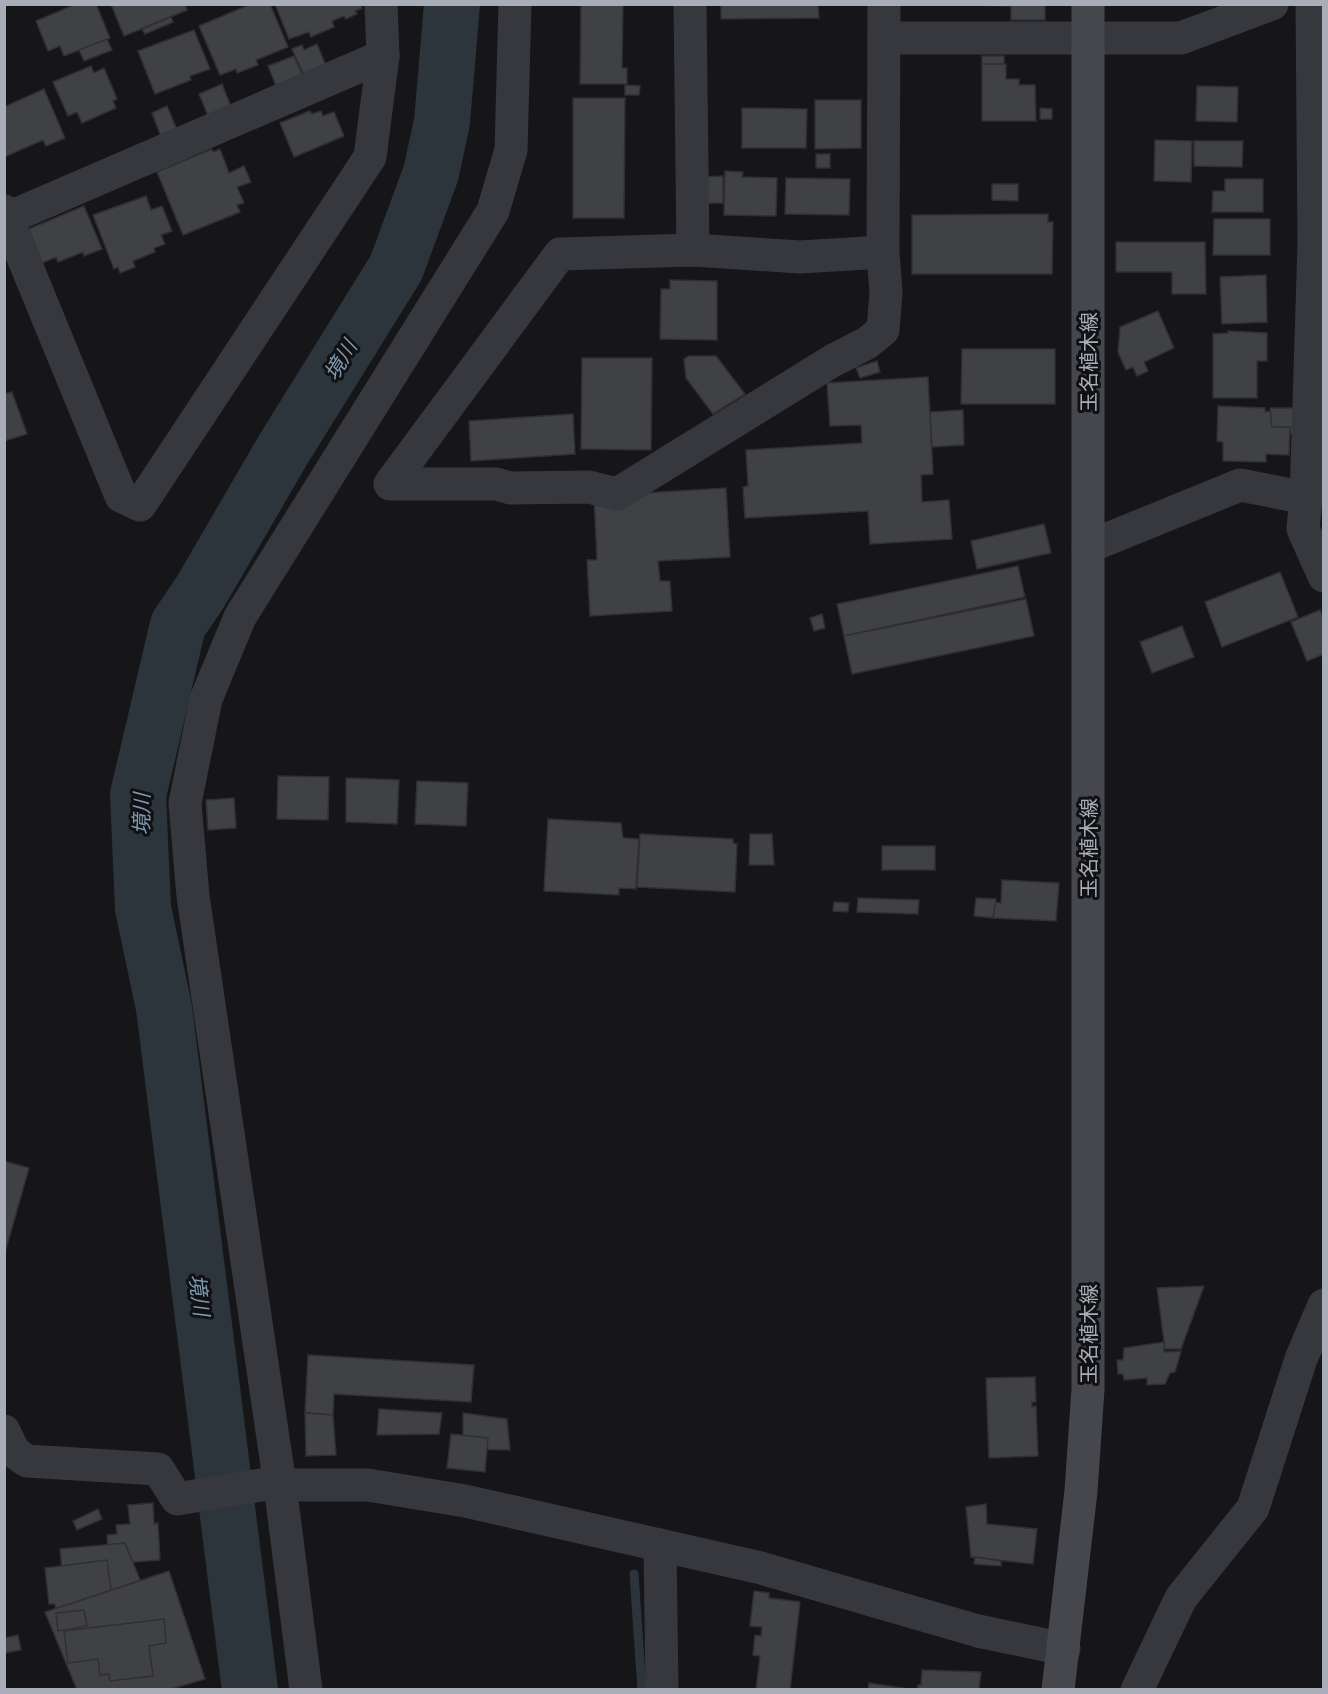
<svg xmlns="http://www.w3.org/2000/svg" width="1328" height="1694" font-family="'IBM Plex Sans','Noto Sans JP',sans-serif">
	<style>
		.lines { fill: none; stroke-linecap: round; stroke-linejoin: round }
		.stream { stroke: #2c353c; stroke-width: 9 }
		.river { stroke: #2c353c; stroke-width: 56 }
		.building { fill: #404145; stroke: #303034; stroke-width: 1.5 }
		.minor { stroke: #37383d; stroke-width: 33 }
		.tertiary { stroke: #37383d; stroke-width: 33 }
		.secondary { stroke: #45474d; stroke-width: 33 }
		.labels { text-anchor: middle; dominant-baseline: central; stroke-width: 6; stroke-linejoin: round; paint-order: stroke }
		.street-label { font-size: 20px; fill: #a8adb8; stroke: #111113 }
		.water-label { font-size: 21px; font-style: italic; fill: #7f9bb3; stroke: #111113 }
	</style>
	<rect width="100%" height="100%" fill="#161618"/>
	<g class="lines">
		<path class="stream" d="M634 1574 642 1690"/>
		<path class="river" d="M250 1690 164 1008 143 908 138 795 178 625 201 591 283 450 396 268 431 173 442 122 452 4"/>
	</g>
	<g class="building">
		<path d="M76 4H96L110 38 64 56 60 46 48 51 36 21Z"/>
		<path d="M111 4H185L187 10 124 36Z"/>
		<path d="M251 4H270L288 47 256 60 258 65 237 73 236 69 220 75 199 26Z"/>
		<path d="M275 4H360L362 8 355 11 357 14 346 19 344 16 332 21 334 27 311 37 309 32 289 39Z"/>
		<path d="M581 4H623L622 68H627V84H580Z"/>
		<path d="M721 4H818L819 18 721 19Z"/>
		<path d="M937 4H1045V20H1011V6Z"/>
		<path d="M171 17 173 22 145 34 142 29Z"/>
		<path d="M194 30 210 69 190 76 191 80 155 94 138 51Z"/>
		<path d="M107 39 112 50 84 61 79 50Z"/>
		<path d="M317 44 327 68 305 78 292 49 302 45 304 50Z"/>
		<path d="M294 56 303 77 277 88 268 66Z"/>
		<rect x="982" y="56" width="22" height="8"/>
		<path d="M982 64H1006V79H1019V85H1035L1036 121H982Z"/>
		<path d="M91 66 94 73 104 68 117 99 113 101 116 108 82 123 77 112 68 116 53 82Z"/>
		<path d="M222 84 232 109 209 118 199 94Z"/>
		<path d="M625 85 640 86 639 95H625Z"/>
		<path d="M1197 86 1238 87 1237 122 1196 121Z"/>
		<path d="M44 89 65 138 46 146 43 140 4 157V107Z"/>
		<path d="M573 98H625L624 218H573Z"/>
		<path d="M815 100H861V148L815 149Z"/>
		<path d="M167 106 178 132 162 139 152 113Z"/>
		<path d="M742 108 807 109 806 148H742Z"/>
		<path d="M1040 108 1052 109V119H1040Z"/>
		<path d="M310 111 312 114 321 111 323 116 334 112 344 136 294 157 280 123Z"/>
		<path d="M1155 140 1192 141 1191 182 1154 181Z"/>
		<path d="M1194 141H1243L1242 167 1194 166Z"/>
		<path d="M212 149 213 152 220 149 229 173 244 166 251 182 237 187 244 203 237 205 240 212 183 235 157 172Z"/>
		<rect x="816" y="154" width="14" height="14"/>
		<path d="M725 171 743 172 742 177 777 178 776 216 724 215Z"/>
		<path d="M723 176V203H702V177Z"/>
		<path d="M786 178 850 179 849 215 785 214Z"/>
		<path d="M1225 179H1263V212H1212L1213 191H1225Z"/>
		<path d="M992 184H1018V201L992 200Z"/>
		<path d="M146 196 151 210 162 206 172 231 161 235 165 244 154 248 155 252 133 261 135 267 120 273 118 267 114 269 93 215Z"/>
		<path d="M84 206 102 249 84 256 83 252 58 262 56 257 42 263 29 229Z"/>
		<path d="M1048 214V222H1053L1052 274H912V215Z"/>
		<path d="M1214 219H1270V255H1213Z"/>
		<path d="M1116 242H1205L1206 294H1172V272H1116Z"/>
		<path d="M1266 275 1267 322 1222 324 1220 277Z"/>
		<path d="M670 280 717 281V340L660 339 661 289H670Z"/>
		<path d="M1158 311 1174 348 1144 362 1148 371 1137 376 1133 367 1126 370 1118 352 1120 327Z"/>
		<path d="M1228 331 1267 333V361H1257V398H1213V334L1228 333Z"/>
		<path d="M962 349H1055V404H961Z"/>
		<path d="M689 356H716L745 394 713 414 686 378 684 359Z"/>
		<path d="M582 358H652L651 450 581 449Z"/>
		<path d="M877 361 880 372 860 378 856 368Z"/>
		<path d="M928 377 933 474 921 475 922 502 949 500 952 539 870 544 868 511 745 518 743 487 748 486 746 450 862 443 861 425 830 426 827 383Z"/>
		<path d="M12 392 27 434 4 441V394Z"/>
		<path d="M1218 406 1265 408V412L1272 411V427H1290L1289 455 1266 454V462L1223 461V442L1217 441Z"/>
		<path d="M1270 408H1294L1293 434 1290 433V427H1272Z"/>
		<path d="M963 410 964 445 932 447 930 412Z"/>
		<path d="M573 414 575 454 471 461 469 421Z"/>
		<path d="M726 488 730 557 658 561 660 581H670L672 611 590 616 587 560H597L594 496Z"/>
		<path d="M1044 524 1051 553 977 569 971 541Z"/>
		<path d="M1018 566 1025 597 844 636 837 604Z"/>
		<path d="M1280 572 1298 617 1222 647 1205 602Z"/>
		<path d="M1026 599 1034 636 852 674 844 636Z"/>
		<path d="M1320 610 1324 619V654L1307 661 1291 622Z"/>
		<path d="M822 614 825 628 814 631 810 618Z"/>
		<path d="M1182 626 1194 657 1152 673 1140 642Z"/>
		<path d="M278 776 329 777 328 820 277 819Z"/>
		<path d="M346 778 399 780 397 824 346 822Z"/>
		<path d="M417 781 468 783 466 826 415 824Z"/>
		<path d="M234 798 236 828 208 830 206 800Z"/>
		<path d="M548 819 621 823 623 838 639 839 636 889 619 888V895L544 891Z"/>
		<path d="M640 834 733 839V843L737 844 735 892 637 887Z"/>
		<path d="M750 834H772L774 865H749Z"/>
		<rect x="882" y="846" width="53" height="24"/>
		<path d="M1002 880 1059 883 1056 921 993 918 994 902 1001 903Z"/>
		<path d="M858 898 919 900 918 914 857 912Z"/>
		<path d="M976 898 996 899 993 918 974 916Z"/>
		<path d="M834 902 849 903 848 912 833 911Z"/>
		<path d="M4 1161 29 1168 4 1256Z"/>
		<path d="M1204 1286 1181 1349H1165L1157 1288Z"/>
		<path d="M1164 1342V1352L1181 1351 1175 1372 1170 1373 1165 1384 1147 1385V1378L1124 1380 1123 1374H1118L1117 1360H1123L1124 1348Z"/>
		<path d="M308 1355 474 1365 471 1402 334 1394 333 1415 305 1413Z"/>
		<path d="M1035 1377 1036 1402H1032V1407L1036 1406 1038 1456 989 1458 986 1378Z"/>
		<path d="M379 1409 442 1413 439 1434 377 1435Z"/>
		<path d="M305 1413 333 1415 336 1455 306 1456Z"/>
		<path d="M463 1413 507 1419 510 1450 463 1449Z"/>
		<path d="M451 1434 488 1438 485 1472 447 1468Z"/>
		<path d="M153 1503 154 1524 158 1523 160 1560 109 1564 107 1535 117 1534 116 1525 130 1524 128 1505Z"/>
		<path d="M986 1504 987 1524 1037 1529 1033 1564 971 1557 966 1507Z"/>
		<path d="M98 1509 102 1519 77 1530 73 1521Z"/>
		<path d="M125 1543 145 1592 65 1603 60 1549Z"/>
		<path d="M975 1557 1001 1561V1566L974 1564Z"/>
		<path d="M107 1560 112 1598 92 1601 93 1608 56 1613 55 1604H49L45 1568Z"/>
		<path d="M169 1571 205 1679 168 1690H77L45 1612Z"/>
		<path d="M754 1591 769 1593V1598L800 1602 790 1690H756L760 1656 753 1655 755 1635 761 1636 762 1627 750 1626Z"/>
		<path d="M84 1610 87 1626 58 1631 56 1613Z"/>
		<path d="M164 1619 166 1643 149 1646 153 1676 110 1681 109 1674 100 1675 98 1659 68 1663 64 1631Z"/>
		<path d="M18 1635 21 1650 4 1653V1638Z"/>
		<path d="M922 1670 981 1672 979 1689 917 1690 918 1685H921Z"/>
		<path d="M869 1683 915 1690H868Z"/>
	</g>
	<g class="lines">
		<g class="minor">
			<path d="M690 4 693 250"/>
			<path d="M1312 4 1314 244 1306 498 1324 488"/>
			<path d="M884 38H1181L1272 4"/>
			<path d="M4 211 121 496 140 505 370 157 383 56 381 4"/>
			<path d="M8 218 383 56"/>
			<path d="M883 252 800 257 693 250 560 254 390 484H496L510 488 589 487 617 494 832 361 867 343 883 330 886 293 883 252 884 4"/>
			<path d="M1088 547 1240 485 1306 498 1303 529 1324 576"/>
			<path d="M4 1431 14 1452 27 1461 158 1469 177 1499 261 1485H368L465 1501 761 1568 978 1631 1064 1649"/>
			<path d="M280 1485 193 896 185 803 206 699 240 617 493 211 511 150 515 4"/>
			<path d="M660 1545 662 1690"/>
			<path d="M1137 1690 1181 1598 1253 1508 1301 1359 1324 1305"/>
		</g>
		<path class="tertiary" d="M280 1485 306 1690"/>
		<path class="secondary" d="M1058 1690 1081 1491 1088 1389V4"/>
	</g>
	<g class="labels">
		<g class="street-label">
			<text transform="translate(1088 362) rotate(-90)">玉名植木線</text>
			<text transform="translate(1088 848) rotate(-90)">玉名植木線</text>
			<text transform="translate(1088 1334) rotate(-90)">玉名植木線</text>
		</g>
		<g class="water-label">
			<text transform="translate(340 360) rotate(-59)">境川</text>
			<text transform="translate(141 814) rotate(-89)">境川</text>
			<text transform="translate(200 1295) rotate(83)">境川</text>
		</g>
	</g>
	<rect width="1328" height="1694" fill="none" stroke="#a8adb8" stroke-width="12"/>
</svg>
